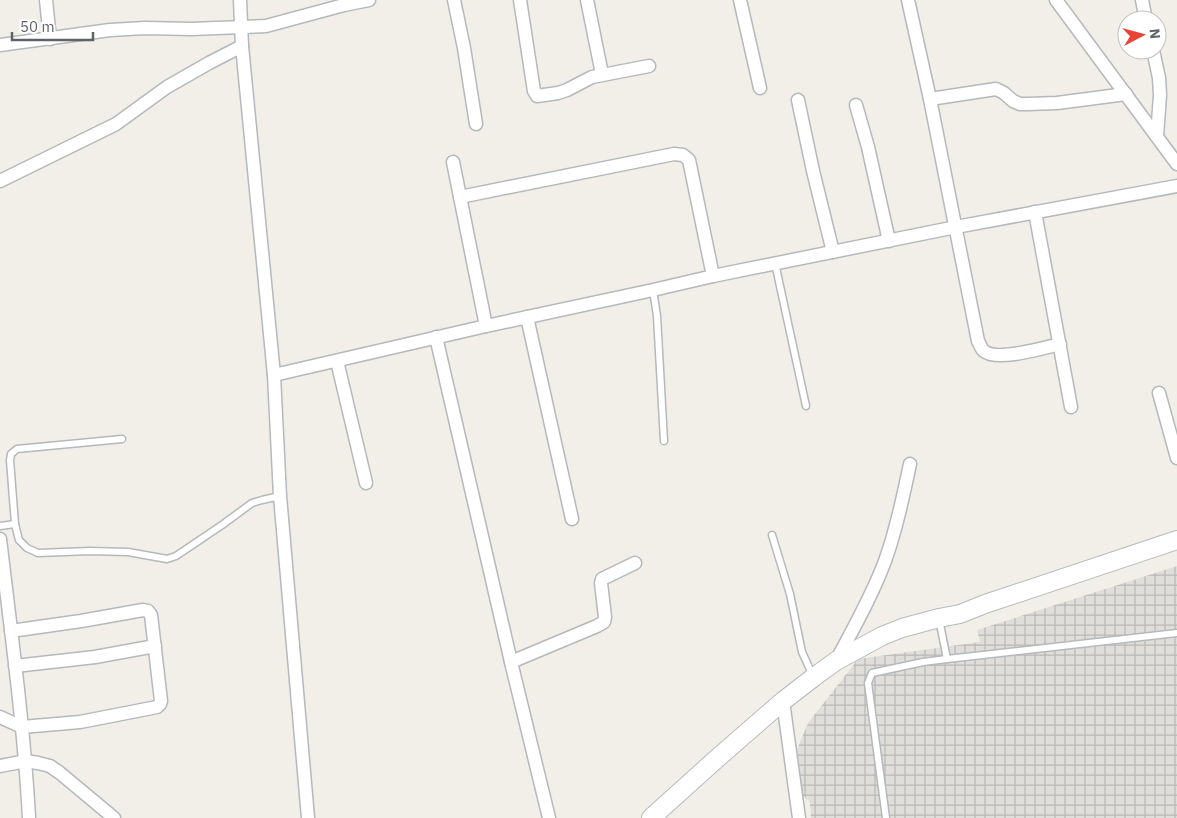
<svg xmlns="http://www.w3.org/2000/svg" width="1177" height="818" font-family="'IBM Plex Sans',sans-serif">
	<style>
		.industrial { fill: url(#industrial-grid) }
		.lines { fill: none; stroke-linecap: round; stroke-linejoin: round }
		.lane-casing { stroke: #b5b8bc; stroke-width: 9 }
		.street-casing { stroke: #b5b8bc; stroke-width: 15 }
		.secondary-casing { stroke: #b6babf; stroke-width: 20 }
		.lane { stroke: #fff; stroke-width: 6 }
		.street { stroke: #fff; stroke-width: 12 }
		.secondary { stroke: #fff; stroke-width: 18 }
	</style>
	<defs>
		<pattern id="industrial-grid" width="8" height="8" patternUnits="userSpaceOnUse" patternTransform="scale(1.25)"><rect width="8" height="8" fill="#e0deda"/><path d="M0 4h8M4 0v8" fill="none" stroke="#b9b8b5"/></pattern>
	</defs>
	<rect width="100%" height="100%" fill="#f1efe8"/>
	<path class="industrial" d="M1177 566V818H811L810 802 798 791 793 759 808 723 858 659 980 642 977 630Z"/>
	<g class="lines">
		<defs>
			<g id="lane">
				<path d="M775 263 806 406"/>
				<path d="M653 290 657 316 664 441"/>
				<path d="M122 439 17 449 11 454 10 460 15 524 19 540 27 548 38 553 90 551 128 552 167 559 176 556 222 525 252 503 262 500 280 496"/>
				<path d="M0 526 15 524"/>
				<path d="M772 535 790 594 802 652 813 676"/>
				<path d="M947 659 1177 633"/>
				<path d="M886 818 868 683 872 673 923 662 947 659 939 619"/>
			</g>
			<g id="street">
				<path d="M46 0 50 39"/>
				<path d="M240 0 242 46 274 375 280 496 308 818"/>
				<path d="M454 0 464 48 476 124"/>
				<path d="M520 0 534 91 537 96 558 93 567 90 592 77 649 66"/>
				<path d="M587 0 602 74"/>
				<path d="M740 0 760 88"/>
				<path d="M908 0 930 99 978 341C980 344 981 349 984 351 997 362 1043 348 1060 344"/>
				<path d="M1056 0 1177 164"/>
				<path d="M1142 0 1146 20"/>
				<path d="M0 45 110 30 145 28 191 29 266 26 344 5 369 0"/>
				<path d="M1153 50 1159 78 1160 95 1157 136"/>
				<path d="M930 99 996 89 1004 93 1013 101 1020 104H1028L1057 103 1126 94"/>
				<path d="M798 100 813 171 833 252"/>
				<path d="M856 105 868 147 889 241"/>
				<path d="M453 162 486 326"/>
				<path d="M0 181 116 124 167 87 209 63 242 46"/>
				<path d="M460 197 674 154 683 155 689 160 713 276"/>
				<path d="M1035 212 1071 407"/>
				<path d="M527 317 572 519"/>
				<path d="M436 337 511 662 549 818"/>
				<path d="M337 361 366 483"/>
				<path d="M274 375 486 326 653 290 713 276 956 227 1177 186"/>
				<path d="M1159 393 1177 458"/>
				<path d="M0 539C11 632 24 725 29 818"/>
				<path d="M836 661C853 629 872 596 885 561 896 530 903 497 910 464"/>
				<path d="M511 662 597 626 604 622 605 617 601 583 602 579 635 563"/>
				<path d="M15 666 95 657 155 646"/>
				<path d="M783 701 799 818"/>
				<path d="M0 717 22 727 80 722 157 707 160 704 161 701 151 615 148 611 143 610 81 621 11 631"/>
				<path d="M0 766 26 761 38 763 50 766 60 773 114 818"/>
			</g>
			<path id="secondary" d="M651 818 713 762 783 701 814 677 836 661 882 636 902 628 939 618 960 614 985 604 1177 540"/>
		</defs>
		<use href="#lane" class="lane-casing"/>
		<use href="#street" class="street-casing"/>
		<use href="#secondary" class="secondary-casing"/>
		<use href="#lane" class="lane"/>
		<use href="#street" class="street"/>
		<use href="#secondary" class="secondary"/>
	</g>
	<g transform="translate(1142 35) rotate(84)"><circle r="24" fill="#ffffff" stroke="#bfc1c3"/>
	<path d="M0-4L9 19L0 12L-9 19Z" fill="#ea4335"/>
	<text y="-8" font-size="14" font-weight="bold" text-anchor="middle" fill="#5f6368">N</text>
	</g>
	<path d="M12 32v8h81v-8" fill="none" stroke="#5f6368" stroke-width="2.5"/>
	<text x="20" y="32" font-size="15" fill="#5f6368" stroke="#ffffff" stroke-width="4" paint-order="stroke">50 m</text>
</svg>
